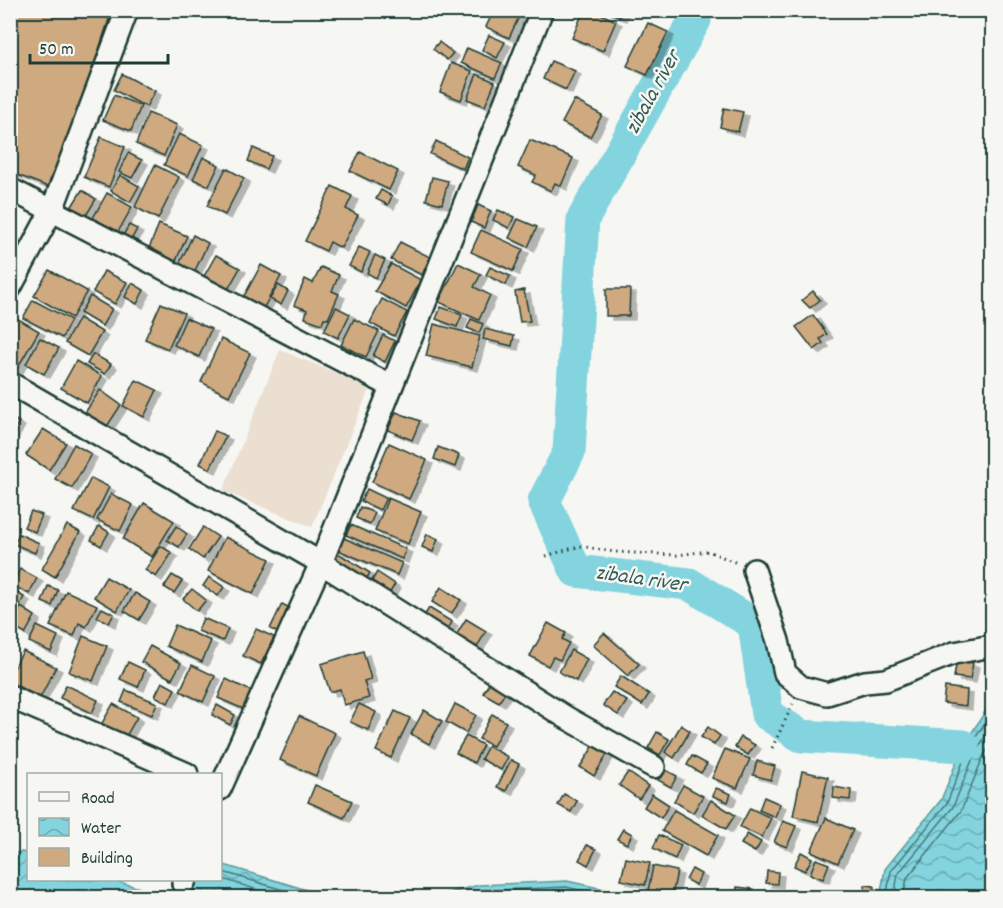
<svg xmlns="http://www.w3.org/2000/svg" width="1003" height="908" font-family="Dekko,sans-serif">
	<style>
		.built { fill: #eadfd0 }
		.water { fill: url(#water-waves); stroke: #5b989a; stroke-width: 1.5 }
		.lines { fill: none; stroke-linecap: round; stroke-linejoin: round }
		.shore { stroke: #477978; stroke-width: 1.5 }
		.river { stroke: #83d4de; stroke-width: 33 }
		.building { fill: #cfaa81; stroke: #1f3d34; stroke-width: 1.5; filter: url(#shadow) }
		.street-casing { stroke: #1f3d34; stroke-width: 26 }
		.path { stroke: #1f3d34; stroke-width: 3; stroke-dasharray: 1.5 4.5; stroke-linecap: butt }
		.street { stroke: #f6f6f2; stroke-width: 21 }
		.labels { text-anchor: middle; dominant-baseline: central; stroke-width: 5; stroke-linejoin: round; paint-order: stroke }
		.water-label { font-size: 22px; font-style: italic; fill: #335b56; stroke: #f6f6f2 }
	</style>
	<defs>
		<pattern id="water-waves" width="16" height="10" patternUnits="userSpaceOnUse" patternTransform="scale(1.5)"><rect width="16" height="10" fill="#83d4de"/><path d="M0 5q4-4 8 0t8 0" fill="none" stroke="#6badb5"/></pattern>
		<filter id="shadow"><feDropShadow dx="6" dy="4" stdDeviation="0" flood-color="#0004"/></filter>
	</defs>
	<rect width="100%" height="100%" fill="#f6f6f2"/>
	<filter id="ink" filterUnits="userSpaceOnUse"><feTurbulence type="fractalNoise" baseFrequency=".0167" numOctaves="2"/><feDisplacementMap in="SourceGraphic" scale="12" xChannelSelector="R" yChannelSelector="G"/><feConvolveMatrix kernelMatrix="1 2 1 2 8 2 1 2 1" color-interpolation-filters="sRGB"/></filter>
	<g filter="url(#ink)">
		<path class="built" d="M280 350 370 387 312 527 223 491Z"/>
		<g class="water">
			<path d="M992 701V897H880L885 869 941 800 963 746Z"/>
			<path d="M22 852 28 854V880H112L171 897H11V854Z"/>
			<path d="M221 864 330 897H189L199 880H220Z"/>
			<path d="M567 881 640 897H432L479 885Z"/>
		</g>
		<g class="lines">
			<g class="shore">
				<path d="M220 871 310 898"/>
				<path d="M220 878 284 898"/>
				<path d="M455 898 480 891 566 887 613 898"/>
				<path d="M503 898 566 894 580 898"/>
				<path d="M886 898 891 871 947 803 968 749 992 712"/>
				<path d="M894 898 898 874 953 807 975 753 992 726"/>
				<path d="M903 898 907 878 961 811 983 757 992 742"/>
			</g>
			<path class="river" d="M696 10 695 20 583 219 569 452 544 501 576 571 689 584 754 624 767 714 801 736 963 746"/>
		</g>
		<g class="building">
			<path d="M10 10H112L53 189 10 172Z"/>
			<path d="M494 10H522L509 38 486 27Z"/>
			<path d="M584 10H592L616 21 603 51 572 38Z"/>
			<path d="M604 10H623L620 17Z"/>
			<path d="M648 23 668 32 647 75 627 66Z"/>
			<path d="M489 35 505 42 497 58 482 50Z"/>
			<path d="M439 42 453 53 447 60 433 49Z"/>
			<path d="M467 48 502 63 495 78 461 63Z"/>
			<path d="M551 61 575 71 566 90 543 79Z"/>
			<path d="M451 63 472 71 461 100 440 92Z"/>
			<path d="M122 74 155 91 146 107 114 90Z"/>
			<path d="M477 74 495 82 485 106 467 99Z"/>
			<path d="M114 95 141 106 131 131 103 120Z"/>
			<path d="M574 100 602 115 590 137 562 123Z"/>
			<path d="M724 108 743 112 738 132 720 127Z"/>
			<path d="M148 113 177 125 164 156 136 144Z"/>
			<path d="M179 134 203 145 188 176 164 165Z"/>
			<path d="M101 137 125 147 109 187 84 177Z"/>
			<path d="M530 140 573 158 561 186 555 183 551 191 532 182 536 175 518 167Z"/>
			<path d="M436 141 468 157 463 169 430 154Z"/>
			<path d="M253 148 272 156 266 169 248 161Z"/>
			<path d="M360 152 398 171 389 190 350 171Z"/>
			<path d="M128 153 142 160 132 178 119 172Z"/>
			<path d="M203 157 219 165 209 186 193 179Z"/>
			<path d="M155 165 179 177 158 219 135 207Z"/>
			<path d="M226 168 244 178 225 215 207 206Z"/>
			<path d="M120 175 139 186 130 202 111 191Z"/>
			<path d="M432 177 448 181 442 204 426 200Z"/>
			<path d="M332 186 352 196 346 209 358 215 341 248 330 242 326 251 305 241Z"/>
			<path d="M82 190 96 199 84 219 69 211Z"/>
			<path d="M381 190 392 196 388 205 376 199Z"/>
			<path d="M107 193 132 207 118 232 93 218Z"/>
			<path d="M478 205 491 211 484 228 471 222Z"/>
			<path d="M498 210 514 217 509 228 493 220Z"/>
			<path d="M518 219 537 227 528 247 509 238Z"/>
			<path d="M159 224 187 236 174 265 147 253Z"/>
			<path d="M129 225 137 229 130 242 122 237Z"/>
			<path d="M481 230 523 249 513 271 471 252Z"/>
			<path d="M10 234 19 239 10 255Z"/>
			<path d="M193 235 208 243 191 279 176 271Z"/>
			<path d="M400 242 430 257 422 275 391 260Z"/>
			<path d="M359 247 370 252 361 272 349 266Z"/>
			<path d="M216 255 240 268 227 291 203 278Z"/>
			<path d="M375 255 385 260 376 278 367 273Z"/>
			<path d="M458 263 481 274 474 287 490 295 479 320 439 302Z"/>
			<path d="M391 264 421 280 406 308 375 291Z"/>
			<path d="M261 265 281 276 263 309 243 298Z"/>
			<path d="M321 267 339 275 332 291 339 294 328 319 324 318 322 324 305 318 307 310 294 305 305 279 313 283Z"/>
			<path d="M490 267 510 276 506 285 486 275Z"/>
			<path d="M49 270 87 291 72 318 34 296Z"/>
			<path d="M104 271 127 282 115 304 93 292Z"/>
			<path d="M132 283 144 290 137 304 125 297Z"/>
			<path d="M278 285 288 291 281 305 270 299Z"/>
			<path d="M606 289H630L629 316H606Z"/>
			<path d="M524 290 530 321 520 322 515 292Z"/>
			<path d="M813 291 820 300 810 308 802 300Z"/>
			<path d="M90 296 112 309 102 326 80 313Z"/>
			<path d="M382 299 407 312 394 336 370 323Z"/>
			<path d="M33 300 71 320 62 338 23 318Z"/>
			<path d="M161 303 184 313 168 349 145 339Z"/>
			<path d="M336 307 350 314 338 338 324 331Z"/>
			<path d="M441 307 462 315 457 327 436 319Z"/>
			<path d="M813 315 827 334 820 339 823 343 814 350 796 327Z"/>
			<path d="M13 316 39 331 14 374 10 372V320Z"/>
			<path d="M79 318 102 332 88 356 65 343Z"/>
			<path d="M186 318 211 329 199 357 174 345Z"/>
			<path d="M354 319 379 331 366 357 341 345Z"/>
			<path d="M471 319 483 324 479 333 467 328Z"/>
			<path d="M434 324 480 336 472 367 426 356Z"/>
			<path d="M485 329 514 336 512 346 483 339Z"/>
			<path d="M383 335 395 341 385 362 373 356Z"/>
			<path d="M40 338 59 348 44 374 26 364Z"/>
			<path d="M221 339 250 353 229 396 201 382Z"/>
			<path d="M93 354 111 364 105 374 87 364Z"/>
			<path d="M76 361 102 376 87 403 61 388Z"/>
			<path d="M136 380 157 390 144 417 123 406Z"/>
			<path d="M100 390 121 405 106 428 84 414Z"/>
			<path d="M396 412 420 421 412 440 388 430Z"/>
			<path d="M10 417 19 422 10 439Z"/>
			<path d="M43 429 66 443 49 470 26 455Z"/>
			<path d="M215 431 226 436 210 469 200 464Z"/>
			<path d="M389 443 427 460 409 499 372 482Z"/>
			<path d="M74 444 91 454 72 488 55 479Z"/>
			<path d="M438 447 459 455 455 467 434 459Z"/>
			<path d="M91 478 109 487 93 520 74 511Z"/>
			<path d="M367 489 386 498 380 510 361 501Z"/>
			<path d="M111 494 133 505 120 531 97 520Z"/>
			<path d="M388 498 421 512 408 544 375 531Z"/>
			<path d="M144 503 174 521 152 557 123 539Z"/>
			<path d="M360 507 375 513 370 524 356 518Z"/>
			<path d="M31 511 42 515 35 532 24 527Z"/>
			<path d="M67 525 80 532 55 577 42 569Z"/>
			<path d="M351 525 406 549 402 559 346 535Z"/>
			<path d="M99 526 109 532 101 546 91 540Z"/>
			<path d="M176 526 187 534 179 547 167 540Z"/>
			<path d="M203 527 218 537 203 559 189 549Z"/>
			<path d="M19 534 39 543 35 553 14 544Z"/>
			<path d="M427 534 438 539 433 552 422 547Z"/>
			<path d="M225 537 270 559 253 594 208 571Z"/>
			<path d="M344 538 402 563 397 575 338 550Z"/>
			<path d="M161 546 172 553 156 577 145 570Z"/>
			<path d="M338 553 370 573 364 583 332 563Z"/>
			<path d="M20 569 37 578 29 594 12 585Z"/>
			<path d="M377 572 395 584 388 596 370 584Z"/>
			<path d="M172 575 182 581 174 593 164 587Z"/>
			<path d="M106 577 129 590 117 611 94 597Z"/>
			<path d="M209 577 224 587 218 596 203 586Z"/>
			<path d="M48 586 58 590 52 606 42 602Z"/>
			<path d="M441 587 461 600 451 614 432 602Z"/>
			<path d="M192 589 206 600 197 611 183 599Z"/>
			<path d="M66 591 97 605 86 627 79 623 74 636 50 626Z"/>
			<path d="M16 592 24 597 20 605 12 600Z"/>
			<path d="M135 593 150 602 139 620 124 611Z"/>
			<path d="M282 604 290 608 279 633 270 629Z"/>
			<path d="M21 607 35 616 25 634 10 625Z"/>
			<path d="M102 608 114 614 109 623 97 617Z"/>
			<path d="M429 608 452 622 446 633 423 618Z"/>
			<path d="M203 618 228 629 223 641 198 631Z"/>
			<path d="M466 619 486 631 477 647 456 635Z"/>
			<path d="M548 623 566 633 562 639 569 643 560 660 553 657 548 666 530 656Z"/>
			<path d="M175 625 211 641 202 662 166 646Z"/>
			<path d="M37 626 58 636 51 652 29 642Z"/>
			<path d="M256 629 274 637 261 664 243 656Z"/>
			<path d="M604 633 639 664 628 676 593 645Z"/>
			<path d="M83 636 107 646 93 681 69 672Z"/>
			<path d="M150 646 181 663 172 679 141 662Z"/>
			<path d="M571 650 587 659 576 681 559 672Z"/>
			<path d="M23 651 56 667 40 698 10 682V675Z"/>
			<path d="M363 651 371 679 364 681 369 698 344 705 340 689 330 692 321 664Z"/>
			<path d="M957 660 973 663 970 679 954 677Z"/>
			<path d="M128 662 145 670 138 687 120 679Z"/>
			<path d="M192 665 215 676 203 702 180 691Z"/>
			<path d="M621 676 649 694 642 705 614 687Z"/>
			<path d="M226 679 251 691 243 709 218 698Z"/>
			<path d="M491 680 507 690 499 702 483 693Z"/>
			<path d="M162 682 175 689 168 703 155 696Z"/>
			<path d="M66 685 98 700 92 713 60 698Z"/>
			<path d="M945 687 967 690 966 706 943 703Z"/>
			<path d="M126 690 157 703 152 715 121 702Z"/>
			<path d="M612 692 627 701 618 715 603 705Z"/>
			<path d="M113 704 137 717 125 738 101 725Z"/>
			<path d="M359 704 376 712 368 730 350 722Z"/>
			<path d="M455 704 476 715 466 733 446 722Z"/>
			<path d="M217 705 235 715 230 725 212 715Z"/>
			<path d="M424 710 442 721 429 744 411 734Z"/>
			<path d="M395 711 410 718 391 758 376 751Z"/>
			<path d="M492 714 506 722 493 746 479 739Z"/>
			<path d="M299 716 335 733 316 776 280 760Z"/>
			<path d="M681 725 690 731 674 758 665 752Z"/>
			<path d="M708 727 720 736 714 745 701 737Z"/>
			<path d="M657 732 669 739 660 755 648 748Z"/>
			<path d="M466 736 483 745 474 763 456 753Z"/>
			<path d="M741 737 755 745 748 755 735 747Z"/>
			<path d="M594 745 608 753 594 776 580 767Z"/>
			<path d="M488 746 508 757 501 770 481 759Z"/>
			<path d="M725 749 750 759 737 788 712 778Z"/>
			<path d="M692 756 707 764 701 773 687 765Z"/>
			<path d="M511 760 519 764 506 791 497 787Z"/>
			<path d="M757 761 775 766 771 780 753 775Z"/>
			<path d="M664 769 677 776 671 787 658 780Z"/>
			<path d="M802 771 828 777 818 822 793 816Z"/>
			<path d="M628 772 648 786 639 799 619 785Z"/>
			<path d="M315 785 352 801 344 818 308 802Z"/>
			<path d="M683 785 703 796 693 813 674 801Z"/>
			<path d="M834 787 851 790 850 800 833 798Z"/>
			<path d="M716 788 731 794 728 802 713 796Z"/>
			<path d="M564 794 577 801 571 812 558 805Z"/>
			<path d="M652 794 669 805 661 818 644 807Z"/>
			<path d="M764 797 780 804 775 817 759 810Z"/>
			<path d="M711 800 735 815 726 829 702 815Z"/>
			<path d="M750 808 771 818 762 837 740 827Z"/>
			<path d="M674 810 718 835 706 856 662 831Z"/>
			<path d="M826 818 853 830 838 863 811 851Z"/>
			<path d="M783 821 796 826 787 847 774 842Z"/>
			<path d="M623 829 632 834 627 844 617 839Z"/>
			<path d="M747 834 761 842 755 852 741 844Z"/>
			<path d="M659 835 681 845 675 859 653 848Z"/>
			<path d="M587 845 596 849 588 865 579 860Z"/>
			<path d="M801 852 812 858 805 871 794 866Z"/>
			<path d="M626 858 650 863 645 885 621 880Z"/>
			<path d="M816 859 829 864 823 879 810 874Z"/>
			<path d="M653 866 677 871 672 896 648 891Z"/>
			<path d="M692 869 701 874 696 885 686 880Z"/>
			<path d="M767 871 778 872 777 884 766 883Z"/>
			<path d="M865 885 874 886V898H865Z"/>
			<path d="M737 887 753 889 751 898H735Z"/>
		</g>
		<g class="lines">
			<defs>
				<g id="street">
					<path d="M10 189 391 386"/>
					<path d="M10 288 52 210 127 10"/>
					<path d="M10 383 321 563 567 718 654 767"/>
					<path d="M754 570 778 641 785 673 801 687 827 694 865 682 886 680 954 653 992 646"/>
					<path d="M10 697 187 774"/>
					<path d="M220 789 321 563 542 10"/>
					<path d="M183 884 185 880"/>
				</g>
			</defs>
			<use href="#street" class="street-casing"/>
			<g class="path">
				<path d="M546 556 580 546 615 552 677 555 708 551 737 563"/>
				<path d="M772 748 793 704"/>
			</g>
			<use href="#street" class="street"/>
		</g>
	</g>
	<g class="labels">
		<g class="water-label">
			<text transform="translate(654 93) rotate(-61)">zibala river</text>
			<text transform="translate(641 580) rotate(8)">zibala river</text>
		</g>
	</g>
	<rect width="1003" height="908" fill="none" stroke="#f6f6f2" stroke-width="36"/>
	<rect x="18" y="18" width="967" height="872" fill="none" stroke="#1f3d34" stroke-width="2" filter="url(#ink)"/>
	<rect x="27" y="773" width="195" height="108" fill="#f6f6f2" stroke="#a0aca6" stroke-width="1.5"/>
	<rect x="39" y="792" width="30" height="9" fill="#f6f6f2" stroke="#a0aca6" stroke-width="1.5"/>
	<text x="81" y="803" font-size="18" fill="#1f3d34">Road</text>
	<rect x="39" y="818" width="30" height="18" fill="url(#water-waves)" stroke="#a0aca6" stroke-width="1.5"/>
	<text x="81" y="833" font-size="18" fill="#1f3d34">Water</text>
	<rect x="39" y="848" width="30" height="18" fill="#cfaa81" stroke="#a0aca6" stroke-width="1.5"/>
	<text x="81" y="863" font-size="18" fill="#1f3d34">Building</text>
	<path d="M30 54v9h138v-9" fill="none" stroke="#1f3d34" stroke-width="3"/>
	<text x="39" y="54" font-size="18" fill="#1f3d34" stroke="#f6f6f2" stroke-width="4.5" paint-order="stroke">50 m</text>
</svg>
